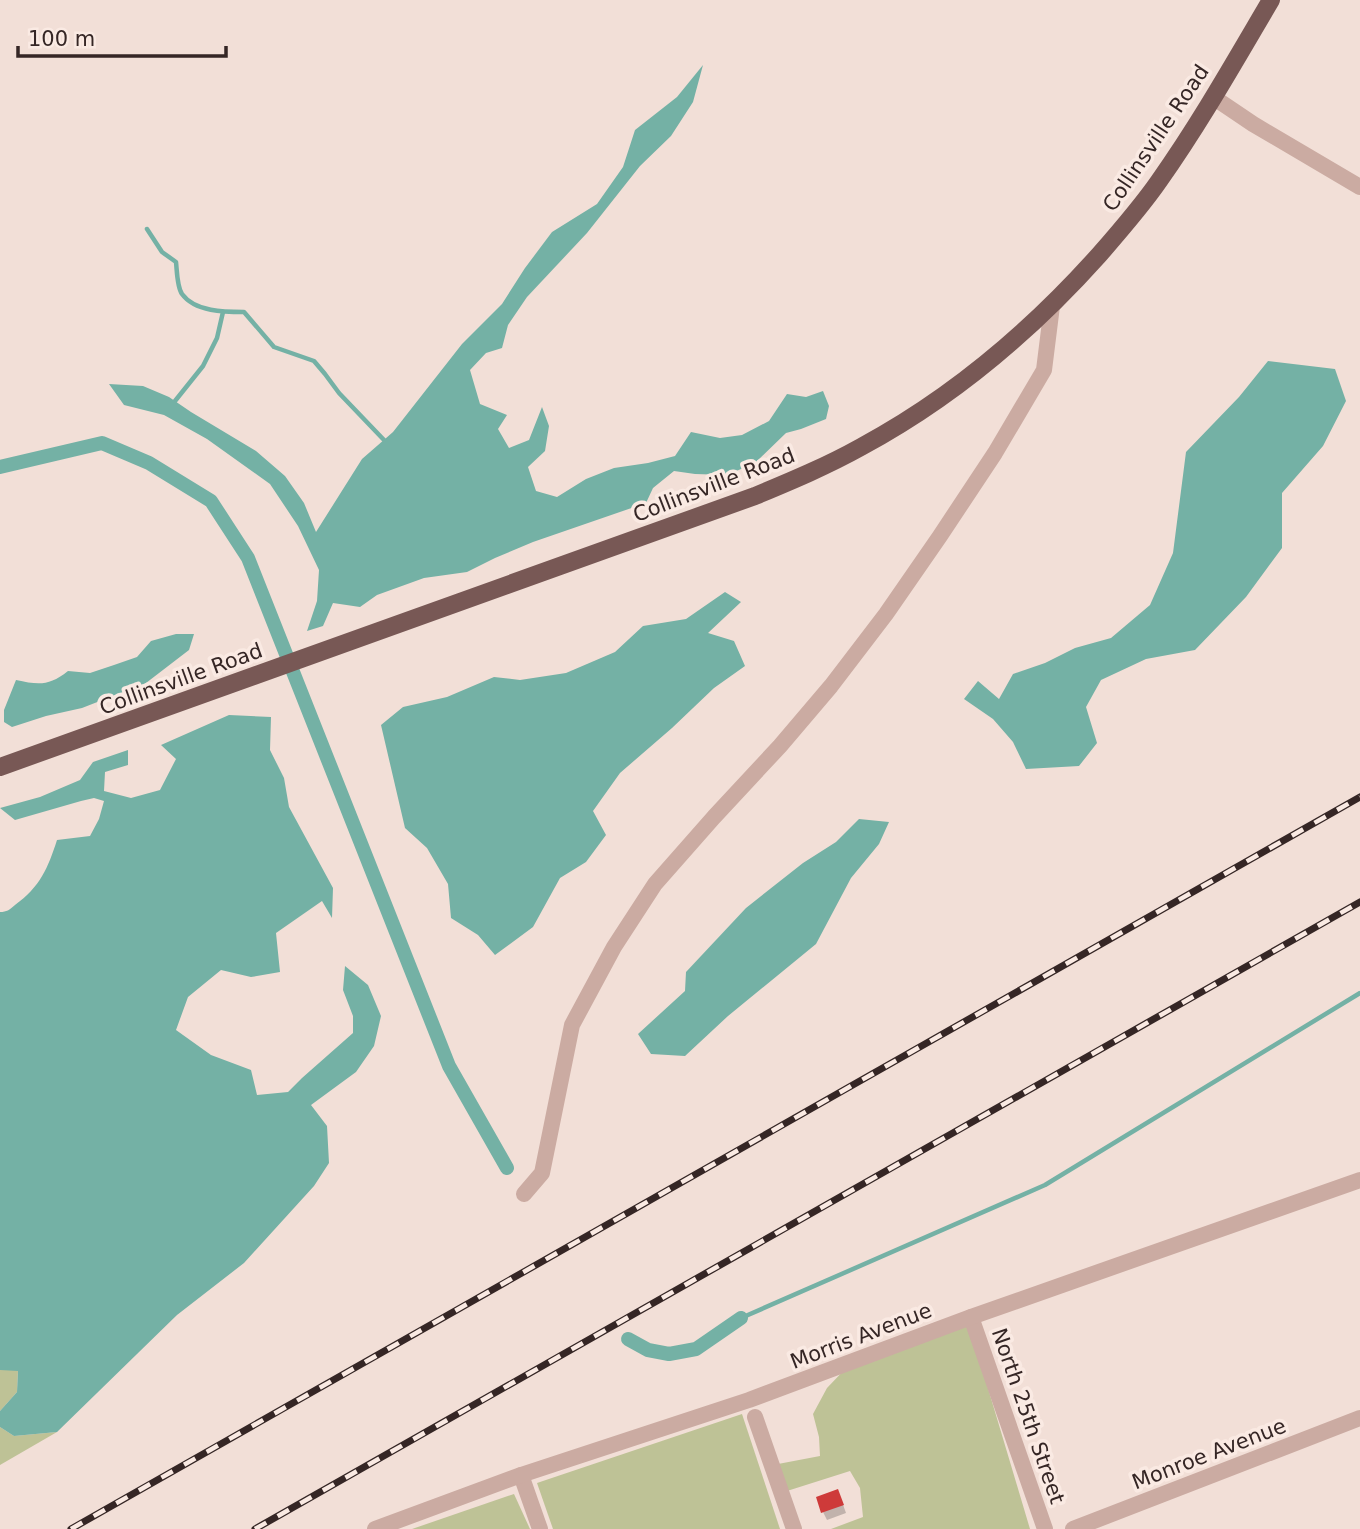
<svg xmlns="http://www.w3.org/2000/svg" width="1360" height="1529" font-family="'DejaVu Sans',sans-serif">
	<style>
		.green { fill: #bec296 }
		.water { fill: #74b1a5 }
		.shadow { fill: #0003 }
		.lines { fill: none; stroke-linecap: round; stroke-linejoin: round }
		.stream { stroke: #74b1a5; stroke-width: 4.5 }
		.canal { stroke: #74b1a5; stroke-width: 14 }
		.building { fill: #ce3a39 }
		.minor { stroke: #cbaba2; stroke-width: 16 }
		.major { stroke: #785855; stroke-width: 18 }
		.rail-casing { stroke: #352625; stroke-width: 7 }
		.rail { stroke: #faeae3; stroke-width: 4.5; stroke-dasharray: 13; stroke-linecap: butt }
		.labels { text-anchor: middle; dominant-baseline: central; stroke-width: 7; stroke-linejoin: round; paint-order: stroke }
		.street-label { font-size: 21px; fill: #352625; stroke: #faeae3 }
	</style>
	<rect width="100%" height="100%" fill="#f2dfd7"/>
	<g class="green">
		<path d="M967 1318 1030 1529H831L863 1517 860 1488 850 1471 787 1491 778 1464 820 1456 819 1437 813 1414 827 1388 849 1365Z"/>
		<path d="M0 1370H18L17 1392 0 1411Z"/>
		<path d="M742 1414 780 1529H553L537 1483Z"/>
		<path d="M0 1427 14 1436 57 1432 0 1465Z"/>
		<path d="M514 1494 530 1529H412Z"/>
	</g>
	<g class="water">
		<path d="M703 65 693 102 671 136 640 166 587 233 527 297 508 325 502 348 486 353 470 370 480 404 507 415 498 429 509 448 529 440 542 407 549 426 545 451 528 467 536 491 557 497 586 479 614 468 648 463 675 456 691 432 720 438 742 435 769 421 787 394 806 397 823 391 829 406 826 419 801 429 786 433 755 463 727 475 695 474 674 471 653 488 646 503 533 542 495 558 467 572 424 578 377 595 360 607 333 603 323 626 307 631 317 601 319 570 298 526 270 484 207 439 164 415 124 405 109 384 143 386 169 397 191 412 256 451 285 476 304 503 316 532 362 459 393 432 462 344 502 304 525 268 552 232 597 204 623 167 635 130 677 97Z"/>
		<path d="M1268 361 1335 369 1346 401 1323 446 1282 493V548L1246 597 1195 650 1146 659 1101 680 1086 707 1097 743 1079 766 1026 769 1013 742 993 719 964 699 978 681 999 699 1013 674 1045 663 1075 648 1111 638 1150 605 1173 553 1186 452 1239 397Z"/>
		<path d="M725 592 741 602 708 633 734 641 745 666 714 688 672 728 620 773 593 811 606 835 586 862 560 878 533 927 495 955 478 935 451 918 448 884 427 848 405 828 381 725 403 707 447 697 494 677 520 680 566 673 615 652 643 626 686 619Z"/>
		<path d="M176 634H194L189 650 146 683 82 708 46 716 12 727 4 722V710L16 680C39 685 49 686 68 671L90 673 114 665 137 657 151 641Z"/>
		<path d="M229 715 271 717 270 750 284 778 289 807 333 888 332 918 322 901 276 933 280 972 251 977 221 970 188 997 176 1030 211 1055 251 1070 257 1095 288 1092 302 1078 353 1033V1016L343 990 345 966 368 985 381 1016 374 1046 356 1072 311 1105 327 1126 329 1163 314 1186 244 1263 177 1315 57 1432 14 1436 0 1427V1411L17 1392 18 1371 0 1370V912C7 912 9 910 15 905 40 887 48 868 57 840L90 836 99 819 104 801 94 798 81 801 15 820 0 808 40 797 80 780 93 762 128 750V765L105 772 104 791 131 798 160 790 176 759 161 745Z"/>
		<path d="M859 819 889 822 879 844 851 878 816 944 728 1016 685 1056 651 1054 638 1034 685 991 686 972 746 908 803 863 836 842Z"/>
	</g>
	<path class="shadow" d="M841 1499 846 1513 827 1520 823 1512Z"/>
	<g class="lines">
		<g class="stream">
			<path d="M147 229 162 252 176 262C177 271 177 287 182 294 195 312 225 312 244 312L274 347 314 361 325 374 339 393 384 440"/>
			<path d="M175 401 203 366 217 338 223 312"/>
			<path d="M741 1318 1045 1185 1360 993"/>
		</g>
		<g class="canal">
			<path d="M0 467 102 443 149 463 211 501 248 558 449 1066 507 1168"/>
			<path d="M628 1339 648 1350 669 1354 696 1349 741 1318"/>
		</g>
	</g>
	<path class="building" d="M838 1489 844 1505 821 1513 816 1497Z"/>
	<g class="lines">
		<g class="minor">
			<path d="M1213 97 1253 124 1360 187"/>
			<path d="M524 1194 542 1173 572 1025 614 947 655 884 714 817 780 746 831 686 886 614 940 536 995 453 1044 370 1052 306"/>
			<path d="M971 1317 1045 1529"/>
			<path d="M755 1417 794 1529"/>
			<path d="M521 1475 540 1529"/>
			<path d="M375 1529 521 1475 749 1400 971 1317 1360 1180"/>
			<path d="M1073 1529 1360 1418"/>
		</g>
		<path class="major" d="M0 767 755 496C791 481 827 466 861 447 952 398 1031 331 1099 255 1120 231 1141 207 1159 181 1200 123 1235 61 1271 0"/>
		<defs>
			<g id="rail">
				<path d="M71 1529 1360 797"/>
				<path d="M255 1529 1360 902"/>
			</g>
		</defs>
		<use href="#rail" class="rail-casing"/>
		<use href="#rail" class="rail"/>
	</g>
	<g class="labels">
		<g class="street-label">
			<text transform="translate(1156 138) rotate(-56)">Collinsville Road</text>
			<text transform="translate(714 485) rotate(-21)">Collinsville Road</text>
			<text transform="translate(181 679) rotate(-20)">Collinsville Road</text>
			<text transform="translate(861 1336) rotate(-21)">Morris Avenue</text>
			<text transform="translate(1028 1416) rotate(71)">North 25th Street</text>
			<text transform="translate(1209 1454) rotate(-21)">Monroe Avenue</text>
		</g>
	</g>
	<path d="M18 46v10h208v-10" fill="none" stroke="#352625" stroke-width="3.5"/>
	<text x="28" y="46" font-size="21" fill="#352625" stroke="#faeae3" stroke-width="5" paint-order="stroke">100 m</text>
</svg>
